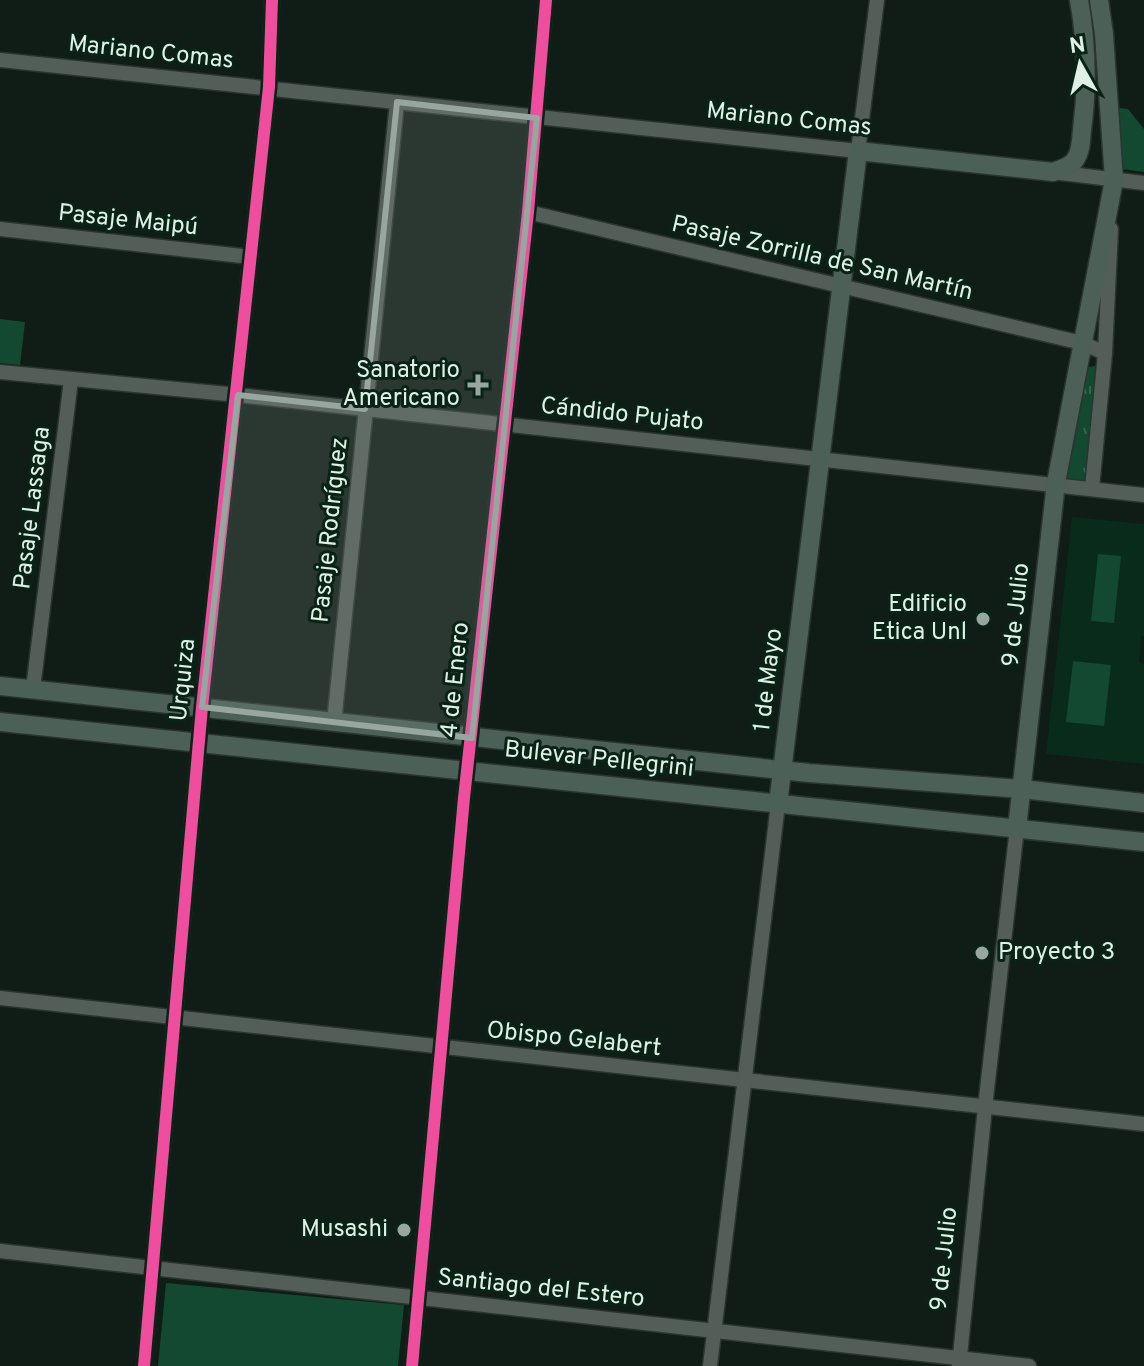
<svg xmlns="http://www.w3.org/2000/svg" width="1144" height="1366" font-family="Overpass,sans-serif">
	<style>
		.built { fill: #092b1c }
		.grass { fill: url(#grass-tufts) }
		.green { fill: #134831 }
		.lines { fill: none; stroke-linecap: round; stroke-linejoin: round }
		.minor-casing { stroke: #2b3530; stroke-width: 17 }
		.major-casing { stroke: #2b3530; stroke-width: 21 }
		.minor { stroke: #545e59; stroke-width: 14 }
		.major { stroke: #4c6057; stroke-width: 18 }
		.cycleway-casing { stroke: #092317; stroke-width: 17 }
		.cycleway { stroke: #ef4d9e; stroke-width: 12 }
		.marked { fill: #97a69e; fill-opacity: 0.2; stroke: #97a69e; stroke-width: 6; stroke-linejoin: round }
		.poi-dot { fill: #97a69e; stroke: #092317; stroke-width: 3 }
		.labels { text-anchor: middle; dominant-baseline: central; stroke-width: 6; stroke-linejoin: round; paint-order: stroke }
		.street-label { font-size: 24px; fill: #e0f0e7; stroke: #092317 }
		.poi-label { font-size: 24px; fill: #e0f0e7; stroke: #092317; text-anchor: end }
	</style>
	<defs>
		<pattern id="grass-tufts" width="24" height="20" patternUnits="userSpaceOnUse" patternTransform="scale(2)"><rect width="24" height="20" fill="#134831"/><path d="M3 7l-1-3M5 7V3M7 7l1-3M15 17l-1-3M17 17v-4M19 17l1-3" fill="none" stroke="#35634f"/></pattern>
	</defs>
	<rect width="100%" height="100%" fill="#0f1d16"/>
	<path class="built" d="M1072 517 1144 524V636H1141L1139 662 1144 664V764L1046 754Z"/>
	<path class="grass" d="M1094 366 1098 368 1088 482 1066 480 1087 372 1089 367Z"/>
	<g class="green">
		<path d="M1119 108 1128 109 1144 129V172L1123 169Z"/>
		<path d="M0 319 25 322 20 365 0 363Z"/>
		<path d="M1098 554 1121 556 1114 623 1091 621Z"/>
		<path d="M1073 661 1111 665 1104 726 1066 722Z"/>
		<path d="M166 1283 404 1305 398 1366H158Z"/>
	</g>
	<g class="lines">
		<defs>
			<g id="minor">
				<path d="M0 60 858 151 877 0"/>
				<path d="M1053 172 1144 183"/>
				<path d="M528 212 1082 343 1105 353"/>
				<path d="M0 229 251 257"/>
				<path d="M0 372 238 395 1144 495"/>
				<path d="M1092 488 1105 353 1111 229"/>
				<path d="M33 689 71 380"/>
				<path d="M334 723 397 102"/>
				<path d="M0 998 1144 1124"/>
				<path d="M0 1251 1029 1366"/>
				<path d="M144 1366 202 707 269 87 272 0"/>
				<path d="M412 1366 464 798 528 212 546 0"/>
				<path d="M710 1366 778 804"/>
				<path d="M959 1366 985 1107 1017 828"/>
			</g>
			<g id="major">
				<path d="M0 686 809 773 1022 789 1144 803"/>
				<path d="M0 722 1144 842"/>
				<path d="M778 804 858 151 1053 172C1061 169 1070 167 1075 160 1081 152 1081 140 1082 130 1088 85 1087 45 1079 0"/>
				<path d="M1017 828 1056 483 1114 180 1104 34 1099 0"/>
			</g>
		</defs>
		<use href="#minor" class="minor-casing"/>
		<use href="#major" class="major-casing"/>
		<use href="#minor" class="minor"/>
		<use href="#major" class="major"/>
		<defs>
			<g id="cycleway">
				<path d="M144 1366 202 707 269 87 272 0"/>
				<path d="M412 1366 464 798 528 212 546 0"/>
			</g>
		</defs>
		<use href="#cycleway" class="cycleway-casing"/>
		<use href="#cycleway" class="cycleway"/>
	</g>
	<path class="marked" d="M397 102 537 118 472 738 202 707 238 395 365 409Z"/>
	<g class="poi-dot">
		<path d="M474 373h8v8h8v8h-8v8h-8v-8h-8v-8h8z"/>
		<circle cx="983" cy="619" r="8"/>
		<circle cx="982" cy="953" r="8"/>
		<circle cx="404" cy="1230" r="8"/>
	</g>
	<g class="labels">
		<g class="street-label">
			<text transform="translate(151 53) rotate(6)">Mariano Comas</text>
			<text transform="translate(789 120) rotate(6)">Mariano Comas</text>
			<text transform="translate(128 221) rotate(6)">Pasaje Maipú</text>
			<text transform="translate(822 259) rotate(13)">Pasaje Zorrilla de San Martín</text>
			<text transform="translate(622 415) rotate(6)">Cándido Pujato</text>
			<text transform="translate(33 508) rotate(-83)">Pasaje Lassaga</text>
			<text transform="translate(331 530) rotate(-84)">Pasaje Rodríguez</text>
			<text transform="translate(1017 615) rotate(-84)">9 de Julio</text>
			<text transform="translate(184 680) rotate(-84)">Urquiza</text>
			<text transform="translate(456 680) rotate(-84)">4 de Enero</text>
			<text transform="translate(769 680) rotate(-83)">1 de Mayo</text>
			<text transform="translate(599 760) rotate(6)">Bulevar Pellegrini</text>
			<text transform="translate(574 1040) rotate(6)">Obispo Gelabert</text>
			<text transform="translate(945 1259) rotate(-84)">9 de Julio</text>
			<text transform="translate(541 1289) rotate(6)">Santiago del Estero</text>
		</g>
		<g class="poi-label">
			<text x="460" y="371">Sanatorio<tspan x="460" dy="28">Americano</tspan></text>
			<text x="967" y="605">Edificio<tspan x="967" dy="28">Etica Unl</tspan></text>
			<text x="998" y="953" text-anchor="start">Proyecto 3</text>
			<text x="388" y="1230">Musashi</text>
		</g>
	</g>
	<g transform="translate(1080 64) rotate(352)" stroke="#092317" stroke-width="6" paint-order="stroke">
	<path d="M0-6L14 30L0 20L-14 30Z" fill="#e0f0e7"/>
	<text y="-12" font-size="22" font-weight="bold" text-anchor="middle" fill="#e0f0e7">N</text>
	</g>
</svg>
